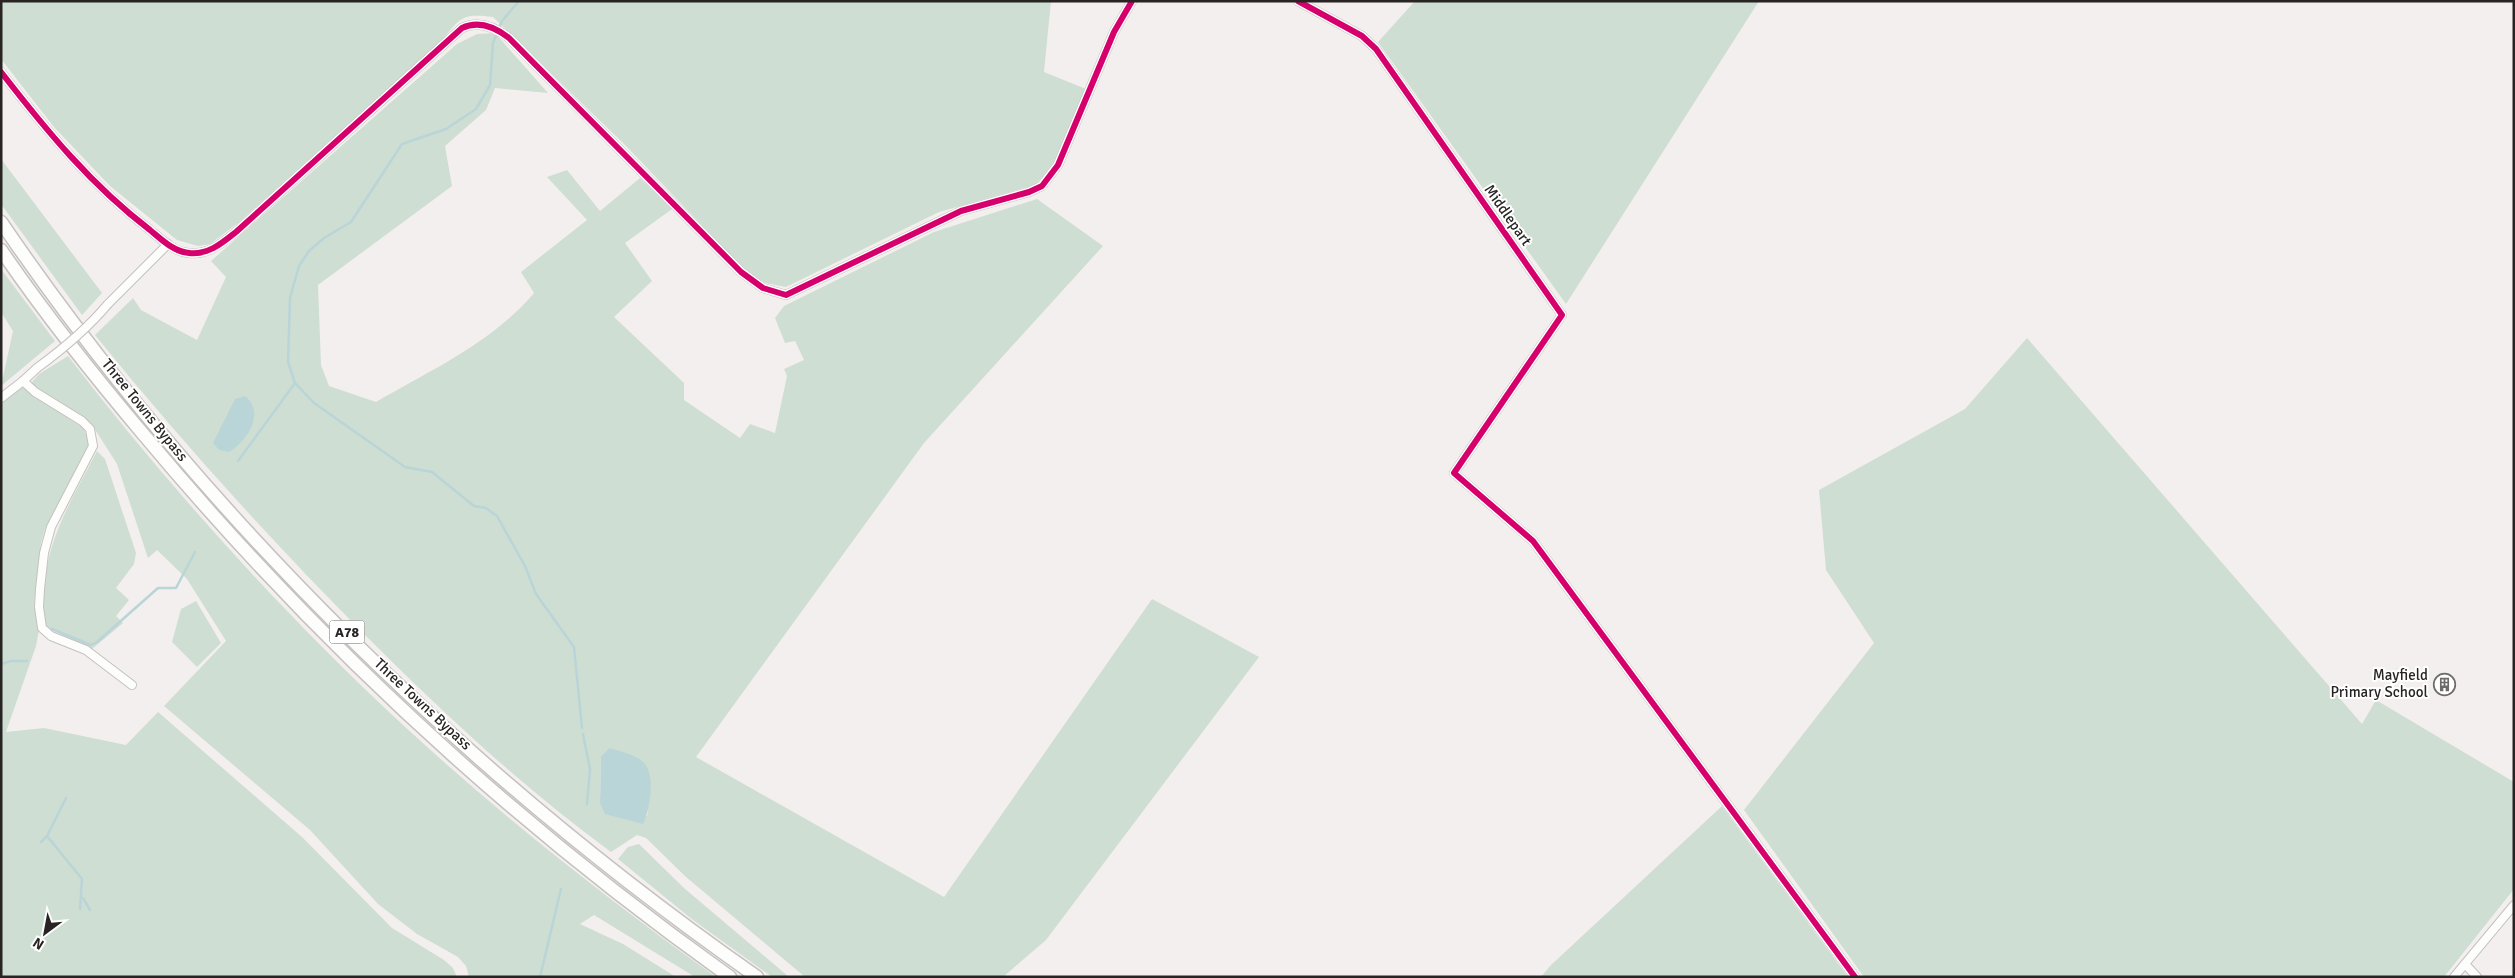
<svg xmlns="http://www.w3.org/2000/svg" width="2515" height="978" font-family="Signika,sans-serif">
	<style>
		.green { fill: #cfded2; fill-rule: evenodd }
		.water { fill: #b9d5d8 }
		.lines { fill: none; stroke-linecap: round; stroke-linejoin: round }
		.stream { stroke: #b9d5d8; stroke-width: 2.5 }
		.minor-casing { stroke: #c4c1c0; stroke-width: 10 }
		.trunk-casing { stroke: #c4c1c0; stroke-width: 15 }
		.minor { stroke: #fdfdfc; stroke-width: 8 }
		.trunk { stroke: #fdfdfc; stroke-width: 12 }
		.minor-bridge-casing { stroke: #c4c1c0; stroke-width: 10; stroke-linecap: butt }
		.minor-bridge { stroke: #fdfdfc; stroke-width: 8 }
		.cycleway-casing { stroke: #fff; stroke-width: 9 }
		.cycleway { stroke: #d6006c; stroke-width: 6 }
		.labels { text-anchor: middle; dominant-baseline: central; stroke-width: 4; stroke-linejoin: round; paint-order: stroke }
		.shield { fill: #fff; stroke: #686665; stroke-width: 1 }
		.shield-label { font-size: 14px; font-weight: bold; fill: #272423 }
		.street-label { font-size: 15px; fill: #272423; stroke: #fff }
		.poi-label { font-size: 15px; fill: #272423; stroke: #fff; text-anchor: end }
	</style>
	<rect width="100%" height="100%" fill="#f3efee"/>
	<g class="green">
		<path d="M1 1H1051L1044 72 1086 89 1056 163 1035 185 939 212 786 287 765 283 743 268 626 146 493 17C462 13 461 17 442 40L238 223 210 244 198 246 177 240 110 186 54 127 1 59Z"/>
		<path d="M1415 1H1759L1566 304 1378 42Z"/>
		<path d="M495 33 548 93 495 88 486 110 445 146 452 186 318 285 321 365 329 386 376 402C431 370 493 342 534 293L521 272 587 220 547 177 567 170 600 211 640 178 672 209 625 243 652 281 614 317 684 383V400L740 438 750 424 775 433 787 376 784 369 804 360 795 341 785 343 775 318 784 306 934 232 1037 199 1103 246 924 443 696 757 944 897 1152 599 1259 657 1046 940 1003 977H805L686 877 646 838 637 835 611 852C521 786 441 711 362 632 268 537 179 439 95 335L133 298 141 310 197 340 226 277 211 261 457 44 477 34ZM609 748 648 772 651 787 647 816 600 803 601 756Z"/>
		<path d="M1 159 102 293 82 315 1 204Z"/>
		<path d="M1 269 55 341 1 386 13 331 1 312Z"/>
		<path d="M2027 338 2362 724 2376 700 2514 782V889L2444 977H1864L1744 810 1874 643 1826 570 1819 490 1965 409Z"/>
		<path d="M68 356C169 487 281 612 402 724 500 815 607 899 716 977H695L594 915 580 924 623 944 676 977H469L466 966 458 957 417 934 378 904 310 830 164 706 226 641 187 579 157 550 148 558 117 464 96 431 88 422 33 387 32 382 39 374Z"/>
		<path d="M22 387 83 428 88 438V447L45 529 41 543 34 604 39 630 36 646 6 732 44 728 126 745 158 712 302 837 392 928 444 960 453 968 457 977H1V404Z"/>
		<path d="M97 451 105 459 136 553 134 564 116 588 129 600 116 616 123 623 92 649 46 627C42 619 44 609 44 601 43 543 72 500 97 451Z"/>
		<path d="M196 601 221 643 197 667 172 642 181 609Z"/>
		<path d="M1722 806 1848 977H1541L1550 966Z"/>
		<path d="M639 844 684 888 789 977H772L693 920 618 859 628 847Z"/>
	</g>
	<g class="water">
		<path d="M245 396C266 413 247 441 229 452L219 450 213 443 235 399Z"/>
		<path d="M609 748C620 751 633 754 642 761 657 773 650 809 643 824L605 814 600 803 601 756Z"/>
	</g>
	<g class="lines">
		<g class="stream">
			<path d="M519 1 502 21 493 43 490 85 476 109 446 129 402 144 351 222 324 238 309 251 299 266 290 298 288 362 295 383 314 403 405 467 432 472 474 506 486 508 497 516 525 566 536 594 574 647 582 728"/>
			<path d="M238 461 295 383"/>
			<path d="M52 629 91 645 97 642 158 588H176L195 552"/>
			<path d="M1 664 11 661H27"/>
			<path d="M583 734 590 769 587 804"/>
			<path d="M47 836 82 879 80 909"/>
			<path d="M41 842 47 836 66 798"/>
			<path d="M83 898 90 910"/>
			<path d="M540 977 561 889"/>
		</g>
		<defs>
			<g id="minor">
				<path d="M1298 1 1362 36 1376 49 1562 315 1454 473 1533 541 1855 977"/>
				<path d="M1 72C46 130 91 185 150 230 161 239 174 252 189 253 208 255 221 244 236 232L462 28C479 20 495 27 509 38L741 272 763 288 786 295 961 211 1029 192 1042 186 1058 165 1114 32 1132 1"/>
				<path d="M108 304 168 244"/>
				<path d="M37 368 23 381 35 392 82 421 90 429 93 446 51 527 44 553 40 589 39 607 42 628 51 636 86 650 132 685"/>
				<path d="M1 398 23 381"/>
				<path d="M2465 964 2477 977"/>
				<path d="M2454 977 2514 905"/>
			</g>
			<g id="trunk">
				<path d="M1 222C200 514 468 775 757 977"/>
				<path d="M1 250C45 314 94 376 144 435 315 640 512 822 730 977"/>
			</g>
		</defs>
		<use href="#minor" class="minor-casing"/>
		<use href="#trunk" class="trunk-casing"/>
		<use href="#minor" class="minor"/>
		<use href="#trunk" class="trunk"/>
		<defs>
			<path id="minor-bridge" d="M37 368C63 349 87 329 108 304"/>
		</defs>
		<use href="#minor-bridge" class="minor-bridge-casing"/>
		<use href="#minor-bridge" class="minor-bridge"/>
		<defs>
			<g id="cycleway">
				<path d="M1298 1 1362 36 1376 49 1562 315 1454 473 1533 541 1855 977"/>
				<path d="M1 72C46 130 91 185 150 230 161 239 174 252 189 253 208 255 221 244 236 232L462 28C479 20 495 27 509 38L741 272 763 288 786 295 961 211 1029 192 1042 186 1058 165 1114 32 1132 1"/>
			</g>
		</defs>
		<use href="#cycleway" class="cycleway-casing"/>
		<use href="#cycleway" class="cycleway"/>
	</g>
	<defs>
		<symbol id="building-ring" viewBox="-11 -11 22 22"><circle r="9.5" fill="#fff" stroke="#6e6b6a" stroke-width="1.5"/><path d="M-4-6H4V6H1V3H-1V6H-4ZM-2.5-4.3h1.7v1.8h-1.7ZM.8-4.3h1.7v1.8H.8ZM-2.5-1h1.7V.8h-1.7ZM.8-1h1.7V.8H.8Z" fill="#6e6b6a"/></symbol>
	</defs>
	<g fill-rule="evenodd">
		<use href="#building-ring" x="2432" y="672" width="25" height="25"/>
	</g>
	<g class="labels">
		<rect class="shield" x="329.5" y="620.5" width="35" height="23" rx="4"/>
		<g class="shield-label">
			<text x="347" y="632">A78</text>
		</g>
		<g class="street-label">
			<text transform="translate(1508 215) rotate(55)">Middlepart</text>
			<text transform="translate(145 410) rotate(51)">Three Towns Bypass</text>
			<text transform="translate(423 704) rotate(43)">Three Towns Bypass</text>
		</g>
		<g class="poi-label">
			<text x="2428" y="675">Mayfield<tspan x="2428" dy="17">Primary School</tspan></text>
		</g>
	</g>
	<rect width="2515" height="978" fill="none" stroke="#272423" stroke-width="5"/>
	<g transform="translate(45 933) rotate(212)" stroke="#ffffff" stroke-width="4" paint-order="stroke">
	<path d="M0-4L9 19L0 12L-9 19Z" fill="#272423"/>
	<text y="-8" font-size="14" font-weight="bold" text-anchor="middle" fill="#272423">N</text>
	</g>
</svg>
